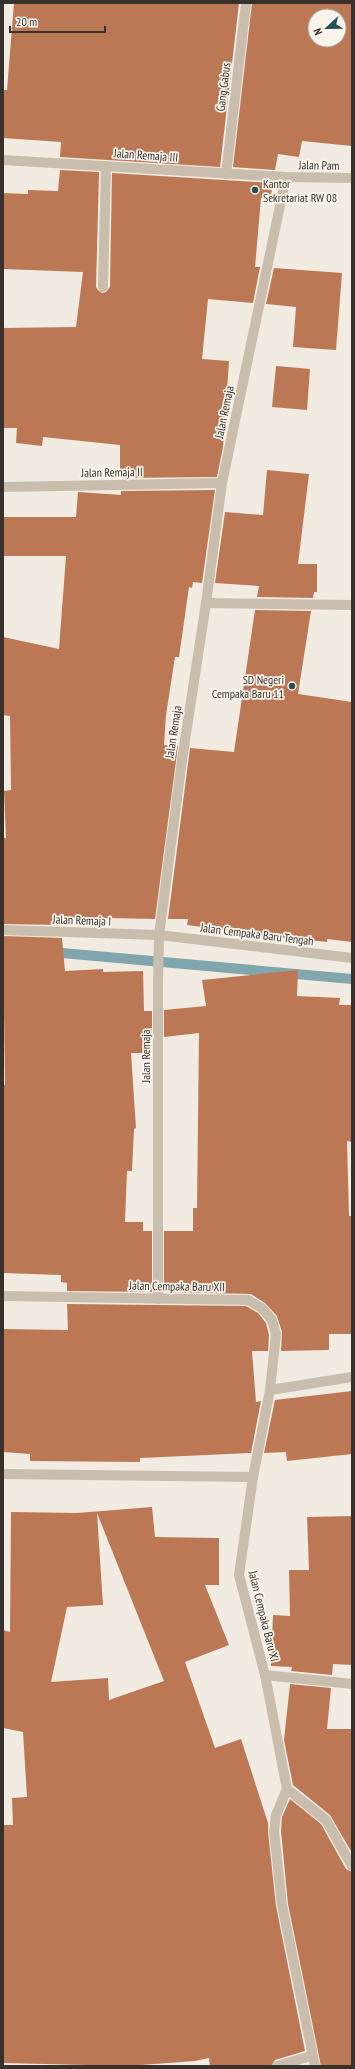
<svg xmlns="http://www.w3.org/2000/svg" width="355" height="2069" font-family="'PT Sans Narrow',sans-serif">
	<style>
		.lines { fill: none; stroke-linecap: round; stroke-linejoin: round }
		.stream { stroke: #82a6ad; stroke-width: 10 }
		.building { fill: #bc7854; fill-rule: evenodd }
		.minor { stroke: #c9bdad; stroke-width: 10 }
		.poi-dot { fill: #244e57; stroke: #f9f5ed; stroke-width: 1.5 }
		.labels { text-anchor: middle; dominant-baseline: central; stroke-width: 3.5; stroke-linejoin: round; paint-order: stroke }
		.street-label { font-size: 12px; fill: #38312b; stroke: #f9f5ed }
		.poi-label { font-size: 12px; fill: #38312b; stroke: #f9f5ed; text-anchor: start }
	</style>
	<rect width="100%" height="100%" fill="#f2ebe1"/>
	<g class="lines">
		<path class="stream" d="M51 952 352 979"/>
	</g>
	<g class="building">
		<path d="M14 3H239L220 167 60 157 61 142 3 138 4 90H7Z"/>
		<path d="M252 3H352V146L302 141 299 157 278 154 275 170 233 167ZM315 16H339V40H315Z"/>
		<path d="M60 170 99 172 96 287 98 290 102 293 106 292 110 287 112 173 273 183 270 200 261 198 255 267H260L253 303 208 299 202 359 229 361 223 447 217 477 120 478V445L43 437 42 446 16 443 17 428H3V328L76 327 83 272 3 269V193L28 194V190L58 191Z"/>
		<path d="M274 268 342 273 336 350 293 347 296 307 266 304Z"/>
		<path d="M276 366 310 369 307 410 272 407Z"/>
		<path d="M267 470 309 474 298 564H317V592H314L313 598 257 597 259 586 215 583 225 512 263 515Z"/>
		<path d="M215 490 202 583 193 582 192 588 189 587 179 657H175L166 715 164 745 178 746 155 919 61 917V925L3 924V838H6L4 791 11 790 10 716 3 715V637L59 649 66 556H3V517H76L78 492 121 495V491Z"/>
		<path d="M255 610 311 611 298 694 352 702V942L327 939V942L298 939V940L187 925 188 919H168L190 748 234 752Z"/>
		<path d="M3 936 62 938 65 971 103 969V972L143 971 144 1011H152V1038H148V1053H131L136 1128 134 1129 132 1171H127L125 1222H143V1231H152V1292L67 1291V1283L61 1282V1275L3 1273V1084L5 1085Z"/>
		<path d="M298 970 297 996 340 998 339 1005H352V1142L347 1141 349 1216H352V1334H329V1350L281 1351 282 1332 277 1316 265 1303 251 1294 164 1292V1231H193V1208H197L199 1033 164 1037V1010L206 1006 202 980Z"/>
		<path d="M67 1304 246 1306 258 1313 266 1323 269 1335 268 1351H252L256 1402 261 1401 251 1453 140 1458V1462L30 1461V1454L3 1452V1329L68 1330Z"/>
		<path d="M352 1391V1454L287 1461 286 1452 264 1453 275 1400Z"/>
		<path d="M152 1507 155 1537 219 1538V1585H205L229 1645 185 1662 215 1748 241 1739 268 1823V1832L276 1906 305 2051 275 2060 271 2066H210L209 2058 195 2061 127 2066 3 2063V1825H13L12 1798 27 1797 23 1732 3 1728V1630L10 1632 11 1512 77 1513ZM97 1513 164 1681 109 1700 108 1678 51 1682 67 1607 103 1605Z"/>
		<path d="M352 1516V1665L333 1664 332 1675 291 1671 292 1667 271 1666 273 1615 290 1616 289 1570H309L307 1517Z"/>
		<path d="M290 1684 331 1688 327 1729H352V1853L330 1815 293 1785 284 1740Z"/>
		<path d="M290 1799 321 1824 346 1869 352 1872V2066H321L288 1904 281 1831 282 1817Z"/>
	</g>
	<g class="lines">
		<g class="minor">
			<path d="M3 160 286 177 352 178"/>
			<path d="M226 174 246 3"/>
			<path d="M103 287 106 166"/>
			<path d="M3 487 222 483"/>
			<path d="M206 603 352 605"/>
			<path d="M3 930 159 935 352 958"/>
			<path d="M3 1296 248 1300 262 1308 272 1320 276 1334 270 1390 253 1477 239 1575 265 1675 287 1789 276 1815 274 1831 282 1905 315 2066"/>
			<path d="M158 1299V983L159 935 182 760 206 603 222 483 286 177"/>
			<path d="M270 1390 352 1377"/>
			<path d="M3 1474 253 1477"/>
			<path d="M265 1675 352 1684"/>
			<path d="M287 1789 326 1820 352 1866"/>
			<path d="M277 2066 311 2056"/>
		</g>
	</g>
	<g class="poi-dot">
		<circle cx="255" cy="190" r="4"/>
		<circle cx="292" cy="686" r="4"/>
	</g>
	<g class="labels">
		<g class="street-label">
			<text transform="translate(223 87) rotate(-83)">Gang Gabus</text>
			<text transform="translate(146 155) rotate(4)">Jalan Remaja III</text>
			<text transform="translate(319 165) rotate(1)">Jalan Pam</text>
			<text transform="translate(224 412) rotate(-78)">Jalan Remaja</text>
			<text transform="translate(112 472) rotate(-1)">Jalan Remaja II</text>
			<text transform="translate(173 732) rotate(-81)">Jalan Remaja</text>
			<text transform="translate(82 920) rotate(2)">Jalan Remaja I</text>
			<text transform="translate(257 934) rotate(7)">Jalan Cempaka Baru Tengah</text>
			<text transform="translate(145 1056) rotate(-90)">Jalan Remaja</text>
			<text transform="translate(177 1286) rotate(1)">Jalan Cempaka Baru XII</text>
			<text transform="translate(264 1616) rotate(76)">Jalan Cempaka Baru XI</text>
		</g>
		<g class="poi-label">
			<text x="263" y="183">Kantor<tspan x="263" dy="14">Sekretariat RW 08</tspan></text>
			<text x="284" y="679" text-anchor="end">SD Negeri<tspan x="284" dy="14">Cempaka Baru 11</tspan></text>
		</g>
	</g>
	<rect width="355" height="2069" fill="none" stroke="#38312b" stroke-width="8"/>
	<g transform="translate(327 28) rotate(248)"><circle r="19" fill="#f9f5ed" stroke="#aca79f"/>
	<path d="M0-3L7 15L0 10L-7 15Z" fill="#244e57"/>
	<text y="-6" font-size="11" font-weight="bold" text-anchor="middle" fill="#38312b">N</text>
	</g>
	<path d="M10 26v6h95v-6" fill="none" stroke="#38312b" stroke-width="2"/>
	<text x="16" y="26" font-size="12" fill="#38312b" stroke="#f9f5ed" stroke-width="3" paint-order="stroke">20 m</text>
</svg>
